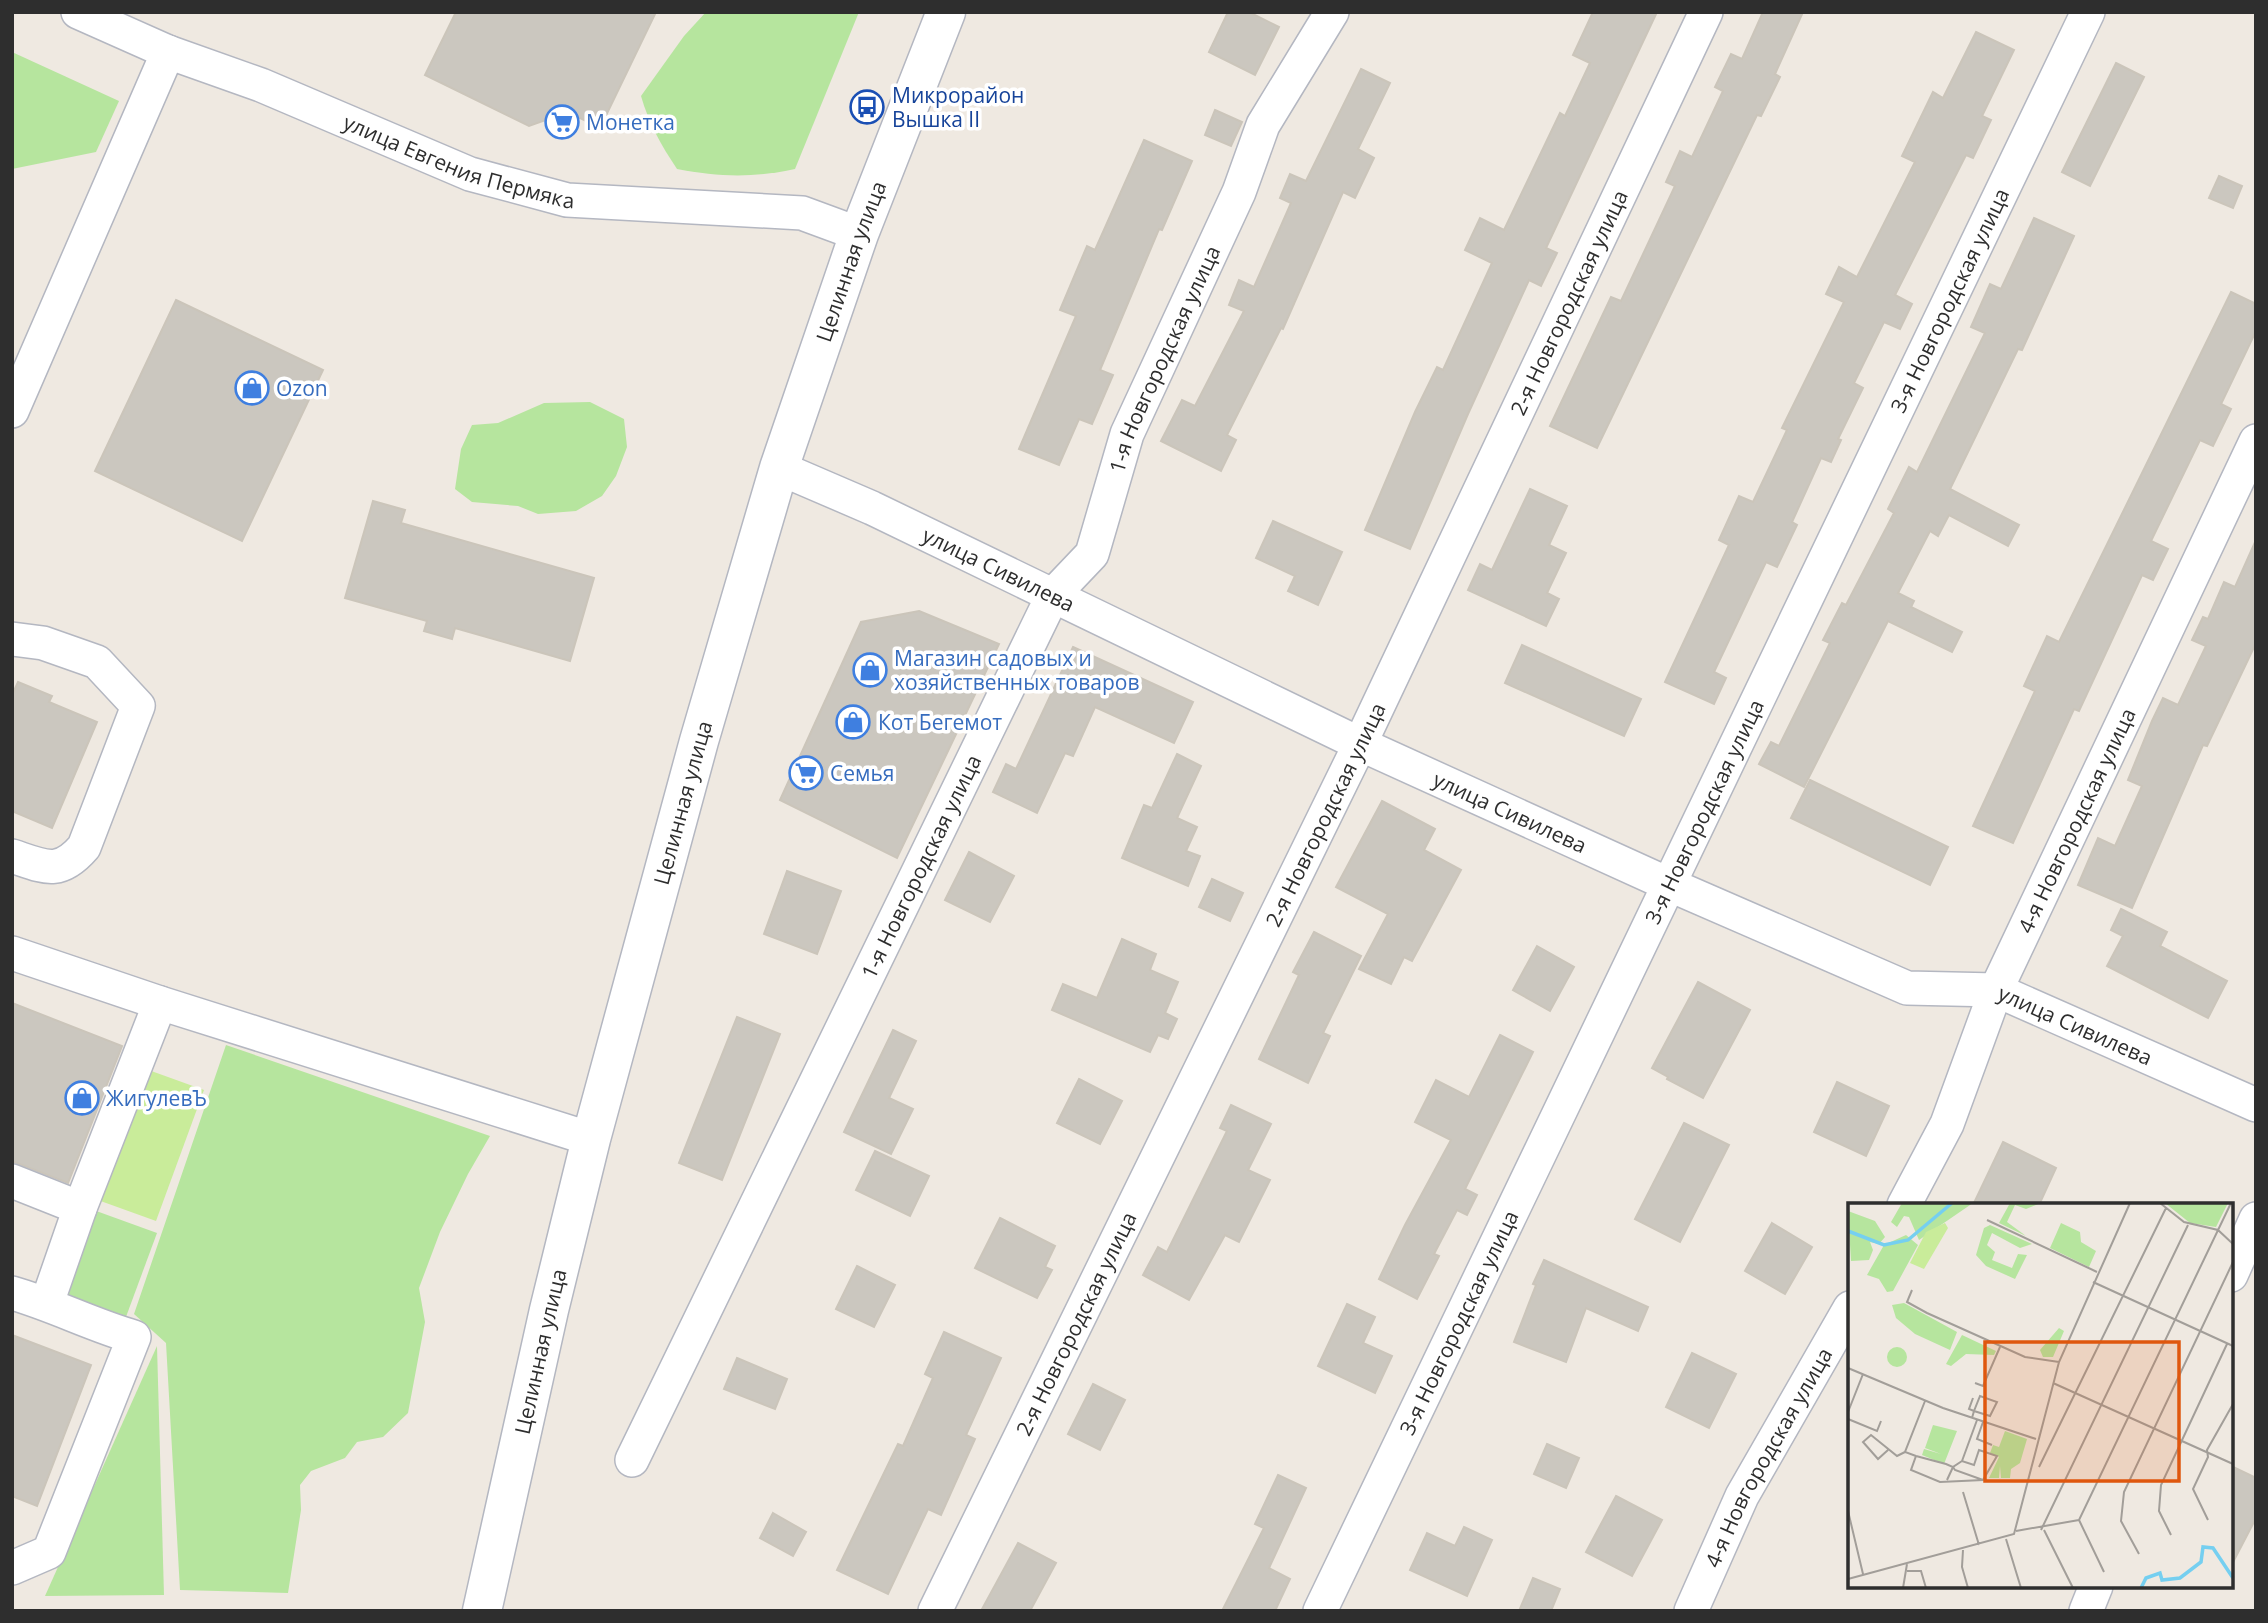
<svg xmlns="http://www.w3.org/2000/svg" width="2268" height="1623" font-family="'Open Sans',sans-serif">
	<style>
		.green { fill: #b6e59e }
		.pitch { fill: #c9ec9a }
		.building { fill: #cbc7bf; stroke: #cbc5ba; stroke-width: 2 }
		.lines { fill: none; stroke-linecap: round; stroke-linejoin: round }
		.street-casing { stroke: #b4b7c1; stroke-width: 36 }
		.secondary-casing { stroke: #b4b7c1; stroke-width: 41 }
		.street { stroke: #fff; stroke-width: 33 }
		.secondary { stroke: #fff; stroke-width: 38 }
		.labels { text-anchor: middle; dominant-baseline: central; stroke-width: 7; stroke-linejoin: round; paint-order: stroke }
		.transit-label { font-size: 21px; fill: #164399; stroke: #fff; text-anchor: start }
		.shop-label { font-size: 21px; fill: #366cbe; stroke: #fff; text-anchor: start }
		.street-label { font-size: 21px; fill: #2e2e2e; stroke: #fff }
		.inset-river { fill: none; stroke: #75cff0; stroke-width: 3.5 }
		.inset-road { fill: none; stroke: #a29e99; stroke-width: 2 }
		.view { fill: #df570e; fill-opacity: 0.15; stroke: #df570e; stroke-width: 3.5 }
		.inset-edge { fill: none; stroke: #2e2e2e; stroke-width: 3.5 }
	</style>
	<rect width="100%" height="100%" fill="#efe9e1"/>
	<g class="green">
		<path d="M706 12H859L795 169C753 178 719 177 677 169 661 145 649 124 641 96L684 36Z"/>
		<path d="M12 52 119 101 96 152 12 169Z"/>
		<path d="M590 402 624 419 627 447 616 476 602 496 576 511 538 514 518 506 472 502 455 489 461 449 472 425 498 423 544 403Z"/>
		<path d="M226 1045 490 1136 468 1174 440 1232 419 1288 425 1322 408 1413 383 1437 357 1442 345 1458 311 1471 300 1485 301 1510 288 1593 180 1590 166 1343 134 1314Z"/>
		<path d="M88 1208 157 1233 123 1325 54 1300Z"/>
		<path d="M157 1346 164 1595 45 1596Z"/>
	</g>
	<path class="pitch" d="M143 1068 204 1090 156 1221 95 1199Z"/>
	<g class="building">
		<path d="M456 12H656L600 128 568 112 529 126 425 75Z"/>
		<path d="M1228 12H1249L1279 27 1255 75 1209 52Z"/>
		<path d="M1593 12H1657L1546 248 1557 253 1541 286 1529 280 1468 414 1410 549 1365 530 1415 412 1437 367 1443 370 1492 263 1465 250 1480 218 1504 230 1560 113 1565 116 1590 63 1573 55Z"/>
		<path d="M1763 12H1803L1775 74 1780 77 1761 116 1757 115 1597 448 1550 426 1611 297 1621 301 1675 186 1666 182 1680 151 1692 157 1723 91 1715 87 1731 54 1742 59Z"/>
		<path d="M1976 32 2014 50 1982 116 1991 120 1973 158 1966 155 1895 295 1912 304 1900 329 1884 322 1854 383 1863 388 1838 439 1841 440 1831 462 1821 458 1792 522 1797 525 1777 567 1766 562 1714 672 1726 678 1714 704 1665 682 1729 545 1719 540 1739 496 1753 502 1787 430 1782 428 1844 302 1826 294 1839 267 1857 277 1915 162 1902 156 1933 92 1943 98Z"/>
		<path d="M2116 63 2144 77 2090 186 2062 172Z"/>
		<path d="M1361 69 1390 83 1358 149 1374 158 1355 198 1343 192 1283 329 1281 328 1227 435 1236 440 1221 471 1161 441 1182 400 1195 406 1244 311 1229 305 1239 280 1254 287 1291 203 1280 198 1290 174 1306 181Z"/>
		<path d="M1215 110 1242 122 1231 146 1205 135Z"/>
		<path d="M1144 140 1192 161 1162 230 1159 229 1100 370 1113 375 1092 424 1079 419 1059 465 1019 449 1076 316 1060 310 1087 246 1095 250Z"/>
		<path d="M2219 176 2242 186 2233 208 2209 198Z"/>
		<path d="M2034 218 2074 236 2022 350 2018 349 1950 489 2019 525 2008 546 1949 515 1938 536 1930 531 1898 593 1914 601 1911 607 1962 632 1952 652 1888 621 1804 787 1759 764 1771 742 1779 746 1830 643 1823 640 1842 603 1846 605 1894 513 1888 509 1909 467 1917 472 1985 333 1971 327 1990 284 2001 289Z"/>
		<path d="M2231 292 2256 304V331L2221 404 2231 409 2213 446 2200 440 2151 541 2168 549 2153 580 2142 575 2079 711 2074 709 2013 843 1973 826 2035 691 2024 686 2047 636 2059 642Z"/>
		<path d="M176 300 323 370 242 541 95 471Z"/>
		<path d="M1530 489 1567 506 1549 545 1566 553 1547 593 1559 599 1546 626 1468 590 1480 564 1492 570Z"/>
		<path d="M373 501 405 510 401 523 594 578 570 661 455 628 452 639 424 631 427 621 345 598Z"/>
		<path d="M1273 521 1342 552 1318 605 1288 591 1295 576 1256 558Z"/>
		<path d="M2256 540V643L2207 746 2203 745 2132 908 2078 885 2098 838 2115 846 2142 786 2128 780 2152 721 2163 698 2178 705 2206 646 2192 640 2203 617 2208 619 2224 582 2235 587Z"/>
		<path d="M919 611 999 644 897 858 780 800 861 622Z"/>
		<path d="M1522 645 1641 699 1624 736 1505 683Z"/>
		<path d="M1073 647 1193 702 1174 743 1095 707 1073 756 1065 753 1037 813 993 792 1006 764 1016 769Z"/>
		<path d="M18 682 52 696 49 702 97 722 52 828 12 811V695Z"/>
		<path d="M1177 754 1201 766 1177 818 1197 827 1186 851 1200 856 1188 886 1122 858 1144 805 1152 808Z"/>
		<path d="M1810 780 1948 847 1930 885 1791 818Z"/>
		<path d="M1382 801 1435 829 1424 850 1461 870 1412 961 1404 957 1391 984 1359 969 1388 914 1336 887Z"/>
		<path d="M969 852 1014 876 990 922 945 900Z"/>
		<path d="M787 871 841 891 817 954 764 934Z"/>
		<path d="M1212 879 1243 893 1230 921 1199 907Z"/>
		<path d="M2121 909 2167 932 2160 946 2227 981 2208 1018 2107 966 2123 936 2111 930Z"/>
		<path d="M1314 932 1361 956 1323 1033 1330 1036 1308 1083 1259 1059 1299 975 1293 972Z"/>
		<path d="M1122 939 1156 954 1150 970 1178 982 1165 1013 1177 1019 1168 1039 1158 1035 1150 1052 1052 1010 1063 984 1097 998Z"/>
		<path d="M1537 946 1574 967 1550 1011 1513 990Z"/>
		<path d="M1698 982 1750 1010 1703 1098 1667 1079 1668 1077 1652 1068Z"/>
		<path d="M12 1003 122 1046 68 1183 12 1161Z"/>
		<path d="M737 1017 780 1034 722 1180 679 1163Z"/>
		<path d="M893 1030 916 1041 889 1098 913 1109 891 1154 844 1132Z"/>
		<path d="M1500 1035 1533 1052 1465 1189 1477 1195 1467 1215 1457 1210 1434 1254 1439 1256 1417 1299 1379 1279 1405 1225 1451 1140 1415 1122 1436 1080 1469 1097Z"/>
		<path d="M1079 1079 1122 1101 1100 1144 1057 1123Z"/>
		<path d="M1837 1082 1889 1106 1866 1156 1814 1132Z"/>
		<path d="M1231 1105 1271 1124 1248 1170 1270 1180 1239 1242 1225 1235 1189 1300 1143 1275 1158 1247 1167 1252 1227 1131 1220 1128Z"/>
		<path d="M1684 1123 1729 1145 1680 1242 1635 1219Z"/>
		<path d="M2003 1142 2056 1168 2039 1205H1973Z"/>
		<path d="M875 1151 929 1176 910 1216 856 1190Z"/>
		<path d="M1000 1218 1055 1246 1045 1267 1052 1270 1037 1298 975 1268Z"/>
		<path d="M1772 1223 1812 1247 1785 1294 1745 1271Z"/>
		<path d="M1544 1260 1648 1307 1638 1331 1586 1308 1566 1362 1514 1342 1536 1285 1533 1284Z"/>
		<path d="M857 1266 895 1285 874 1327 836 1309Z"/>
		<path d="M1347 1304 1375 1317 1363 1343 1392 1356 1375 1393 1318 1366Z"/>
		<path d="M944 1332 1001 1358 966 1435 975 1439 941 1515 928 1509 888 1594 837 1570 898 1444 903 1446 933 1378 925 1374Z"/>
		<path d="M12 1335 91 1365 37 1506 12 1496Z"/>
		<path d="M1692 1353 1736 1374 1709 1428 1666 1407Z"/>
		<path d="M737 1358 787 1379 775 1409 724 1389Z"/>
		<path d="M1093 1384 1125 1400 1100 1450 1068 1434Z"/>
		<path d="M1547 1444 1579 1458 1566 1488 1534 1474Z"/>
		<path d="M2231 1466 2256 1478V1518L2231 1566Z"/>
		<path d="M1278 1475 1306 1488 1269 1568 1290 1579 1275 1611H1222L1264 1528 1255 1524Z"/>
		<path d="M1616 1496 1662 1520 1632 1576 1586 1552Z"/>
		<path d="M773 1513 806 1532 793 1556 760 1538Z"/>
		<path d="M1464 1527 1492 1540 1467 1596 1410 1570 1427 1533 1455 1546Z"/>
		<path d="M1018 1543 1056 1563 1030 1611H981Z"/>
		<path d="M1533 1578 1560 1589 1551 1611H1519Z"/>
	</g>
	<g class="lines">
		<defs>
			<g id="street">
				<path id="s1" d="M78 12 168 52 261 85 470 174 567 200 802 213 859 234"/>
				<path d="M12 411 168 52"/>
				<path id="s2" d="M779 468 872 508 1360 744 1668 884 1907 988 1996 990 2256 1105"/>
				<path d="M12 639 43 643 97 662 138 706 84 847C59 876 45 867 12 856"/>
				<path d="M12 953 160 1003 591 1139"/>
				<path d="M12 1181 80 1208"/>
				<path id="s3" d="M1904 1205 1947 1124 1996 990 2256 441"/>
				<path d="M2231 1275 2256 1219"/>
				<path d="M12 1293C54 1305 92 1325 134 1337L49 1552 12 1568"/>
				<path d="M47 1303 80 1208 160 1003"/>
				<path id="s4" d="M632 1460 1053 595 1092 554 1127 434 1239 192 1263 125 1332 12"/>
				<path id="s5" d="M935 1611 1360 744 1706 12"/>
				<path id="s6" d="M1320 1611 2088 12"/>
				<path id="s7" d="M1691 1611 1742 1496 1850 1308"/>
				<path d="M2086 1611 2096 1586"/>
			</g>
			<g id="secondary">
				<path id="s8" d="M482 1611 549 1310 591 1139 699 741 779 468 859 234 946 12"/>
			</g>
		</defs>
		<use href="#street" class="street-casing"/>
		<use href="#secondary" class="secondary-casing"/>
		<use href="#street" class="street"/>
		<use href="#secondary" class="secondary"/>
	</g>
	<defs>
		<symbol id="bus-ring" viewBox="-11 -11 22 22"><circle r="9.5" fill="#fff" stroke="#1a4fb4" stroke-width="1.5"/><path d="M-5-6H5V4H4V6H2V4H-2V6H-4V4H-5ZM-3.5-4V0h7V-4ZM-3.5 1.2v1.5H-2V1.2ZM2 1.2v1.5H3.5V1.2Z" fill="#1a4fb4"/></symbol>
		<symbol id="supermarket-ring" viewBox="-11 -11 22 22"><circle r="9.5" fill="#fff" stroke="#3f7fe0" stroke-width="1.5"/><path d="M-6-5.5h2.5l.6 2H6L4.5 2H-2.5L-4.4-4H-6ZM-1.5 3.2a1.3 1.3 0 1 0 .1 0ZM3 3.2a1.3 1.3 0 1 0 .1 0Z" fill="#3f7fe0"/></symbol>
		<symbol id="shop-ring" viewBox="-11 -11 22 22"><circle r="9.5" fill="#fff" stroke="#3f7fe0" stroke-width="1.5"/><path d="M-5-2.5h2.3a2.7 3.5 0 0 1 5.4 0H5L5.5 6h-11ZM-1.5-2.5h3a1.5 2.3 0 0 0-3 0Z" fill="#3f7fe0"/></symbol>
	</defs>
	<g fill-rule="evenodd">
		<use href="#bus-ring" x="848" y="88" width="38" height="38"/>
		<use href="#supermarket-ring" x="543" y="103" width="38" height="38"/>
		<use href="#shop-ring" x="233" y="369" width="38" height="38"/>
		<use href="#shop-ring" x="851" y="651" width="38" height="38"/>
		<use href="#shop-ring" x="834" y="703" width="38" height="38"/>
		<use href="#supermarket-ring" x="787" y="754" width="38" height="38"/>
		<use href="#shop-ring" x="63" y="1079" width="38" height="38"/>
	</g>
	<g class="labels">
		<g class="transit-label">
			<text x="892" y="95">Микрорайон<tspan x="892" dy="24">Вышка II</tspan></text>
		</g>
		<g class="shop-label">
			<text x="586" y="122">Монетка</text>
			<text x="276" y="388">Ozon</text>
			<text x="894" y="658">Магазин садовых и<tspan x="894" dy="24">хозяйственных товаров</tspan></text>
			<text x="878" y="722">Кот Бегемот</text>
			<text x="830" y="773">Семья</text>
			<text x="106" y="1098">ЖигулевЪ</text>
		</g>
		<g class="street-label">
			<text stroke="none"><textPath href="#s1" startOffset="410">улица Евгения Пермяка</textPath></text>
			<text stroke="none"><textPath href="#s8" startOffset="1400">Целинная улица</textPath></text>
			<text stroke="none"><textPath href="#s6" startOffset="1454">3-я Новгородская улица</textPath></text>
			<text stroke="none"><textPath href="#s5" startOffset="1454">2-я Новгородская улица</textPath></text>
			<text stroke="none"><textPath href="#s4" startOffset="1227">1-я Новгородская улица</textPath></text>
			<text stroke="none"><textPath href="#s2" startOffset="242">улица Сивилева</textPath></text>
			<text stroke="none"><textPath href="#s8" startOffset="833">Целинная улица</textPath></text>
			<text stroke="none"><textPath href="#s6" startOffset="887">3-я Новгородская улица</textPath></text>
			<text stroke="none"><textPath href="#s2" startOffset="808">улица Сивилева</textPath></text>
			<text stroke="none"><textPath href="#s5" startOffset="887">2-я Новгородская улица</textPath></text>
			<text stroke="none"><textPath href="#s3" startOffset="422">4-я Новгородская улица</textPath></text>
			<text stroke="none"><textPath href="#s4" startOffset="660">1-я Новгородская улица</textPath></text>
			<text stroke="none"><textPath href="#s2" startOffset="1418">улица Сивилева</textPath></text>
			<text stroke="none"><textPath href="#s5" startOffset="320">2-я Новгородская улица</textPath></text>
			<text stroke="none"><textPath href="#s6" startOffset="320">3-я Новгородская улица</textPath></text>
			<text stroke="none"><textPath href="#s8" startOffset="266">Целинная улица</textPath></text>
			<text stroke="none"><textPath href="#s7" startOffset="172">4-я Новгородская улица</textPath></text>
		</g>
	</g>
	<g transform="translate(1848 1203)">
		<rect width="385" height="385" fill="#efe9e1"/>
		<path d="M54 0H125L71 37 61 14 56 13 49 24 43 19ZM162 0H193L178 6 167 2 159 19 178 33 151 20ZM317 0H380L368 24 342 20ZM0 8 27 18 37 34 31 41 22 39 25 47 21 57 3 58ZM213 20 232 29 233 39 248 48 241 64 202 45ZM142 22 184 41 172 45 144 30 139 42 147 49 144 57 164 65 170 51 179 52 167 76 138 63 128 52 136 25ZM58 32 70 42 45 88 39 89 31 76 19 72 36 42ZM56 100 109 129 102 147 67 131 48 115 44 102ZM211 125 216 128 205 154H195L192 147ZM114 132 148 148 146 152 118 151 103 163 98 161ZM39 154a10 10 0 1 1 20 0a10 10 0 1 1-20 0ZM85 222 109 228 96 261 74 252 76 246 93 251 77 245ZM157 228 179 236 172 260 163 266 162 275H153L152 263 151 275H141L151 254 142 250 145 242 151 244Z" fill="#b6e59e"/>
		<path d="M97 20 100 25 76 66 62 60 78 29Z" fill="#c9ec9a"/>
		<path class="inset-river" d="M0 28 36 42 60 37 104 0M293 385 298 375 312 370 314 377 332 375 353 359 355 344 365 345 385 375"/>
		<path class="inset-road" d="M312 0 336 19 370 27 385 41M139 17 249 69M245 79 385 143M64 87 59 99 79 110 177 154 211 159M0 165 95 205 188 236M127 180 135 183 152 144M205 180 385 261M0 209 15 171M124 215 126 208 132 193 149 199 142 213 126 208 121 206 125 195M0 216 29 228 33 218M135 219 129 236 144 242M40 247 30 256 15 239 23 232 49 253 57 249M68 253 57 249 77 198M114 258 129 217M191 264 318 5M99 277 105 264 114 258 126 262 131 247 149 253 135 277 92 279 63 267 68 253 98 261 105 264 107 267 135 277M115 289 131 342M0 308 15 371M360 317 345 286 360 254 359 247 385 201M193 327 340 22M196 327 225 385M168 328 231 317M323 332 311 308 313 282 379 141M158 336 173 385M115 347 114 364 120 385M291 351 273 318 276 289 385 59M59 368H73L78 385M256 369 231 317 383 0M0 376 166 331 211 159 282 0M55 385 59 361"/>
		<path class="view" d="M137 139H331V278H137Z"/>
		<rect width="385" height="385" class="inset-edge"/>
	</g>
	<rect width="2268" height="1623" fill="none" stroke="#2e2e2e" stroke-width="28"/>
</svg>
